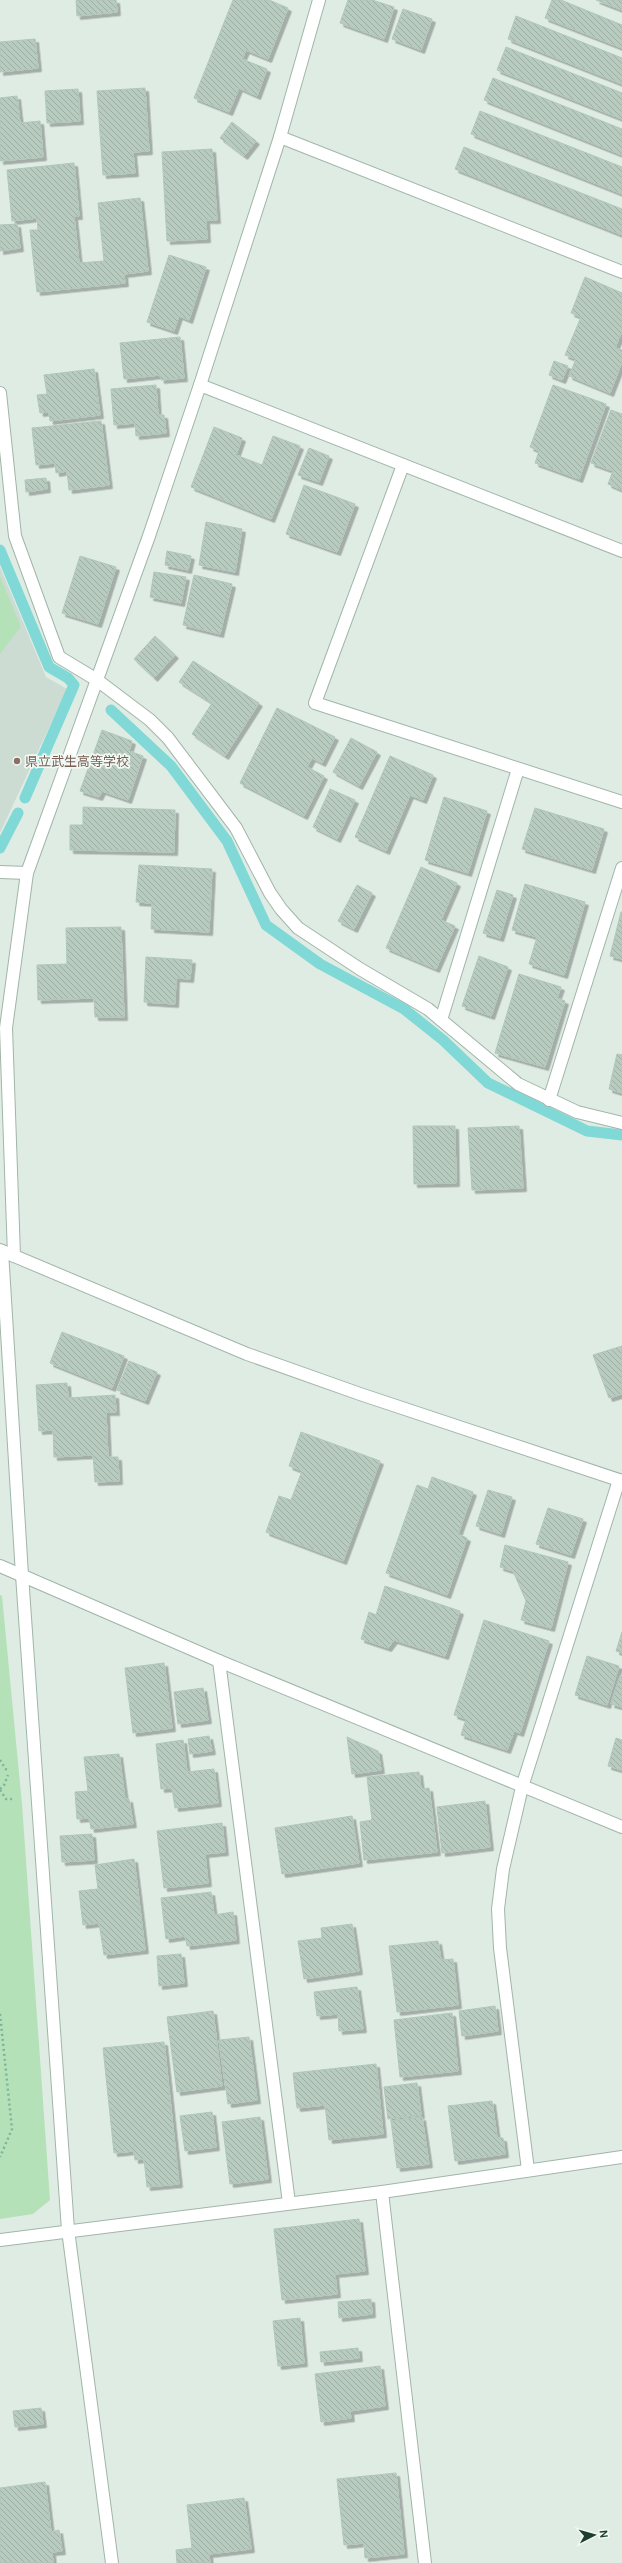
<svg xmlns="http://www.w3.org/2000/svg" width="622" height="2563" font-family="Cabin,'Noto Sans JP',sans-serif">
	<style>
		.built { fill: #cddcd3 }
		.green { fill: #b5e1b9 }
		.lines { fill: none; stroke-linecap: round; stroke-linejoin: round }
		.stream { stroke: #80d9d6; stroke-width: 11 }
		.building { fill: url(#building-back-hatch); stroke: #b1c7ba; filter: url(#shadow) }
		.minor-casing { stroke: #a1b5aa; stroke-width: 14 }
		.tertiary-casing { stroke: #a1b5aa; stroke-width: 14 }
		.path { stroke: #7cb498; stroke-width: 2.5; stroke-dasharray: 2 3; stroke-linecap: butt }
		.minor { stroke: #fff; stroke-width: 12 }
		.tertiary { stroke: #fff; stroke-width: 12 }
		.education-dot { fill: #8d6e63; stroke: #f0f9f3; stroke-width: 1.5 }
		.labels { text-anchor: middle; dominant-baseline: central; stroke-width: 3.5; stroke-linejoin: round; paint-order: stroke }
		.education-label { font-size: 13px; fill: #785e54; stroke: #f0f9f3; text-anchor: start }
	</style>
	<defs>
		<pattern id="building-back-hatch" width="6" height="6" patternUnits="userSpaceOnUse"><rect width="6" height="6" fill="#b7cbbf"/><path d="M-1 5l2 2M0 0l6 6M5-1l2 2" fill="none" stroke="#9dafa4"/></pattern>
		<filter id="shadow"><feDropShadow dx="3.5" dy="3.5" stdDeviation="0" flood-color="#0004"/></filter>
	</defs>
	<rect width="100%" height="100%" fill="#dfece4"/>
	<path class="built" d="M0 567 46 677 67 689 0 833Z"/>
	<g class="green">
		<path d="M0 576 21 627 0 654Z"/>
		<path d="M0 1595 2 1596 22 1804 50 2200 33 2214 0 2219Z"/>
	</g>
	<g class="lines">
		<g class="stream">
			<path d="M0 550 49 667 68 678 74 685 25 798"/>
			<path d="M111 710 171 766 227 841 266 925 320 964 404 1009 443 1040 488 1083 587 1131 622 1135"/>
			<path d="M0 848 18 813"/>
		</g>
	</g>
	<g class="building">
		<path d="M76 0H116L117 12 77 16Z"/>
		<path d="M233 0H269L288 8 268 59 246 50 242 59 267 69 257 96 239 88 229 112 194 98Z"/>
		<path d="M348 0H372L394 7 384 39 340 23Z"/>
		<path d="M552 0H561L622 25V48L545 18Z"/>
		<path d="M596 0H622V10Z"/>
		<path d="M403 9 432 19 421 50 392 39Z"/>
		<path d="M516 16 622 58V84L508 39Z"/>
		<path d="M35 39 38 68 0 72V42Z"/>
		<path d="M506 47 622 93V119L497 70Z"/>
		<path d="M493 78 622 129V155L484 100Z"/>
		<path d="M145 88 149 151 133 152 135 173 103 175 97 91Z"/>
		<path d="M78 89 80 121 47 123 45 91Z"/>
		<path d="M17 96 20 123 40 121 43 157 0 161V98Z"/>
		<path d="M480 111 622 167V194L471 134Z"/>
		<path d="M232 122 256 141 244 156 220 138Z"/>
		<path d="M464 147 622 209V235L455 169Z"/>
		<path d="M212 149 217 220H206L207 239 167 241 162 152Z"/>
		<path d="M74 163 79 216H74L79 263 104 261 98 203 140 198 148 271 124 274 125 283 37 292 30 230H38L37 218 12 221 7 170Z"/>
		<path d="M17 224 20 248 0 251V225Z"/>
		<path d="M169 255 206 267 189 320 179 316 174 331 147 322Z"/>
		<path d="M585 277 622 293V331L615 348 622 350V362L610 393 569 376 576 359 565 355 581 317 571 313Z"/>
		<path d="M180 337 184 378 161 380 160 375 124 379 120 343Z"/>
		<path d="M554 361 568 366 562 380 549 375Z"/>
		<path d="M94 369 100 415 50 421 49 412 40 413 37 395 47 394 44 375Z"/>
		<path d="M156 385 158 415H164L166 433 136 436 135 423 114 425 111 389Z"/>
		<path d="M553 385 606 404 579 479 535 463 539 451 530 447Z"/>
		<path d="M611 410 622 414V490L608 484 613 471 591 463Z"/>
		<path d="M101 421 109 485 69 490 67 471 56 473 55 463 36 465 32 428Z"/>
		<path d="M214 427 242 438 236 455 262 465 273 436 300 446 271 519 191 487Z"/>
		<path d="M309 448 329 456 319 482 298 475Z"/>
		<path d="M46 478 47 489 26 492 25 480Z"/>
		<path d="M304 485 355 504 337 552 286 534Z"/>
		<path d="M206 522 242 529 235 572 199 565Z"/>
		<path d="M167 551 191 556 188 570 165 565Z"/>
		<path d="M80 556 116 567 98 624 62 613Z"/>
		<path d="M154 572 186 577 181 603 150 597Z"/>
		<path d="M194 575 232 584 220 634 183 625Z"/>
		<path d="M155 636 175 655 154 678 134 659Z"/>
		<path d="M193 661 259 703 225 756 192 734 212 703 179 682Z"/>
		<path d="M277 708 335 737 322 763 312 758 307 767 324 776 304 816 240 783Z"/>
		<path d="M102 730 132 741 129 751 143 756 128 800 102 791 99 797 80 791Z"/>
		<path d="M351 738 377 752 359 786 333 772Z"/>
		<path d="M390 756 433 775 423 800 410 795 386 851 355 837Z"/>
		<path d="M330 789 355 800 337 839 313 827Z"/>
		<path d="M444 797 487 811 468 873 425 860Z"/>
		<path d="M83 807 175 810 174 852 70 850V825H83Z"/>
		<path d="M535 808 604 829 592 870 522 849Z"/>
		<path d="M139 865 212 869 209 932 151 929 152 903 136 902Z"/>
		<path d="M421 867 457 883 441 920 455 926 436 969 386 948Z"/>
		<path d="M525 884 585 902 564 975 529 964 537 937 512 930Z"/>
		<path d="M357 885 372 893 354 929 338 921Z"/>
		<path d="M497 890 513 895 500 938 483 933Z"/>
		<path d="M621 912H622V959L610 956Z"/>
		<path d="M121 927 124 1017H95L94 998 38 1000 37 965 67 964 66 928Z"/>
		<path d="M479 956 508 967 491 1016 462 1006Z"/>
		<path d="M146 957 192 960 190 979 176 978 175 1004 144 1002Z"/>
		<path d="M519 974 561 987 557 998 565 1001 545 1067 495 1053Z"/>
		<path d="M617 1054 622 1055V1093L609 1089Z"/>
		<path d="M413 1126H455L456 1183 414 1184Z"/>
		<path d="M519 1126 523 1188 472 1190 468 1128Z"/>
		<path d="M62 1332 124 1356 112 1388 50 1363Z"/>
		<path d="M622 1346V1394L609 1398 593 1355Z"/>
		<path d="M129 1361 157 1372 145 1401 117 1390Z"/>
		<path d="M67 1383 68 1398 115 1395 116 1412H106L108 1457H118L119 1481 95 1482 93 1455 54 1457 53 1430 39 1431 36 1385Z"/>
		<path d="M301 1432 380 1461 343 1561 266 1532 279 1496 291 1500 302 1471 289 1466Z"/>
		<path d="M432 1477 473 1492 458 1534 467 1538 447 1595 386 1573 417 1485 428 1489Z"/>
		<path d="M488 1490 512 1497 501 1534 476 1526Z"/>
		<path d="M548 1508 583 1519 571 1555 536 1544Z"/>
		<path d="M505 1545 568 1562 551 1628 521 1620 526 1601 513 1571 500 1567Z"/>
		<path d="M385 1586 460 1611 445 1656 394 1640 388 1648 361 1639 369 1612 376 1615Z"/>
		<path d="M484 1620 549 1641 520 1733 514 1731 507 1750 461 1735 466 1719 454 1715Z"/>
		<path d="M622 1632V1653L616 1651Z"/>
		<path d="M587 1656 619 1666 607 1705 575 1695Z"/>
		<path d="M164 1663 172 1728 133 1733 125 1668Z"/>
		<path d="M620 1676 622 1677V1707L611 1704Z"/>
		<path d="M203 1688 208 1720 178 1724 174 1692Z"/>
		<path d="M209 1736 212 1751 190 1754 188 1739Z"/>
		<path d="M347 1737 378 1751 381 1770 352 1774Z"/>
		<path d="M616 1738 622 1740V1770L608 1766Z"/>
		<path d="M183 1740 187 1772 214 1769 218 1803 175 1808 172 1788 161 1789 156 1744Z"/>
		<path d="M119 1754 125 1799H129L133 1824 91 1829 89 1818 77 1819 75 1792 88 1791 84 1757Z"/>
		<path d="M419 1772 421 1789 429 1788 437 1852 364 1860 360 1822 372 1820 367 1777Z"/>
		<path d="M485 1801 490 1847 442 1853 437 1807Z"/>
		<path d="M352 1816 359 1863 282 1874 275 1828Z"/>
		<path d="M222 1823 225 1852 205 1854 208 1883 164 1888 157 1831Z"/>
		<path d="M92 1834 94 1860 62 1862 60 1836Z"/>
		<path d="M134 1859 145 1950 104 1955 99 1923 83 1925 79 1891 98 1889 95 1865Z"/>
		<path d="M211 1892 214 1915 233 1912 236 1940 187 1946 185 1936 166 1939 161 1898Z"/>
		<path d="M352 1924 359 1971 304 1979 298 1941 322 1938 321 1928Z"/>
		<path d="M438 1941 441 1960 453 1959 458 2005 397 2012 389 1946Z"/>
		<path d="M181 1954 184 1983 159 1986 157 1956Z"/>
		<path d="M357 1987 363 2029 339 2031 338 2014 317 2016 314 1992Z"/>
		<path d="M495 2006 498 2031 462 2036 459 2011Z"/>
		<path d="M213 2011 222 2086 177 2092 167 2017Z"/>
		<path d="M452 2013 458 2071 400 2077 394 2020Z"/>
		<path d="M249 2037 257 2100 228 2104 219 2040Z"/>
		<path d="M164 2042 179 2184 147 2187 144 2159 135 2160 134 2151 114 2153 103 2048Z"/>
		<path d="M376 2064 383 2134 329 2140 325 2105 297 2108 293 2073Z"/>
		<path d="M417 2083 421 2115 388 2119 384 2087Z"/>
		<path d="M492 2101 497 2138H503L505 2154 455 2161 448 2106Z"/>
		<path d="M212 2112 216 2147 185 2151 180 2116Z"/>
		<path d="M260 2117 268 2179 230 2184 222 2122Z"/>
		<path d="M422 2117 429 2164 397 2168 391 2121Z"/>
		<path d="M359 2219 365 2271 335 2274 337 2294 282 2300 274 2229Z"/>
		<path d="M371 2299 372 2314 339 2318 338 2302Z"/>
		<path d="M300 2318 304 2363 278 2366 273 2321Z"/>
		<path d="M358 2348 359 2358 321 2362 320 2352Z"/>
		<path d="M380 2366 385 2406 350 2411 351 2418 321 2422 315 2374Z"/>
		<path d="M41 2408 43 2424 15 2427 13 2411Z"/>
		<path d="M396 2473 404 2554 365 2558 364 2543 344 2545 337 2479Z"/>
		<path d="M45 2482 51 2532 59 2530 62 2551 52 2552 53 2563H0V2488Z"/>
		<path d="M244 2498 251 2549 209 2554 210 2563H177L176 2550 192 2548 187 2505Z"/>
	</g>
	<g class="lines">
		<defs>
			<g id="minor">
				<path d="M280 137 622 272"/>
				<path d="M200 385 622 551"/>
				<path d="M0 393 15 536 59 657 97 680 150 720 168 738 236 828 270 893 281 909 298 928 360 969 428 1009 518 1084 577 1112 622 1123"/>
				<path d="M403 465 315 703 622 802"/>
				<path d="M0 872 27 873"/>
				<path d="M441 1020 518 769"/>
				<path d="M549 1100 622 868"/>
				<path d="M2 1251 22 1575 68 2230 112 2563"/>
				<path d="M14 1256 6 1028 27 873 149 536 200 385 280 137 319 0"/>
				<path d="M0 1566 219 1661 622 1827"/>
				<path d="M219 1661 289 2203"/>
				<path d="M528 2170 500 1948 498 1909 503 1869 522 1787 619 1480"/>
				<path d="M382 2192 425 2563"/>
				<path d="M0 2240 382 2192 622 2157"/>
			</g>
			<path id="tertiary" d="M0 1250 247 1354 360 1394 622 1481"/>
		</defs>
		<use href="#minor" class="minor-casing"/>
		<use href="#tertiary" class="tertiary-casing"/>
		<g class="path">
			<path d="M0 1760 7 1771"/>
			<path d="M0 1789 4 1785 8 1775"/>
			<path d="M0 1790 6 1799H12"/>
			<path d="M0 2014 12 2129 0 2157"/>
		</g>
		<use href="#minor" class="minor"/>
		<use href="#tertiary" class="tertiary"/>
	</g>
	<circle class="education-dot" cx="17" cy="761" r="4"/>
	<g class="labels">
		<g class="education-label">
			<text x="25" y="761">県立武生高等学校</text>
		</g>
	</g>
	<g transform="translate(594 2535) rotate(84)" stroke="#f0f9f3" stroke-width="3" paint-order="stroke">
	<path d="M0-3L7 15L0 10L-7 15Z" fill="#1e3f30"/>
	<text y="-6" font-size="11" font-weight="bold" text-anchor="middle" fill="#1e3f30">N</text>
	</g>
</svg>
